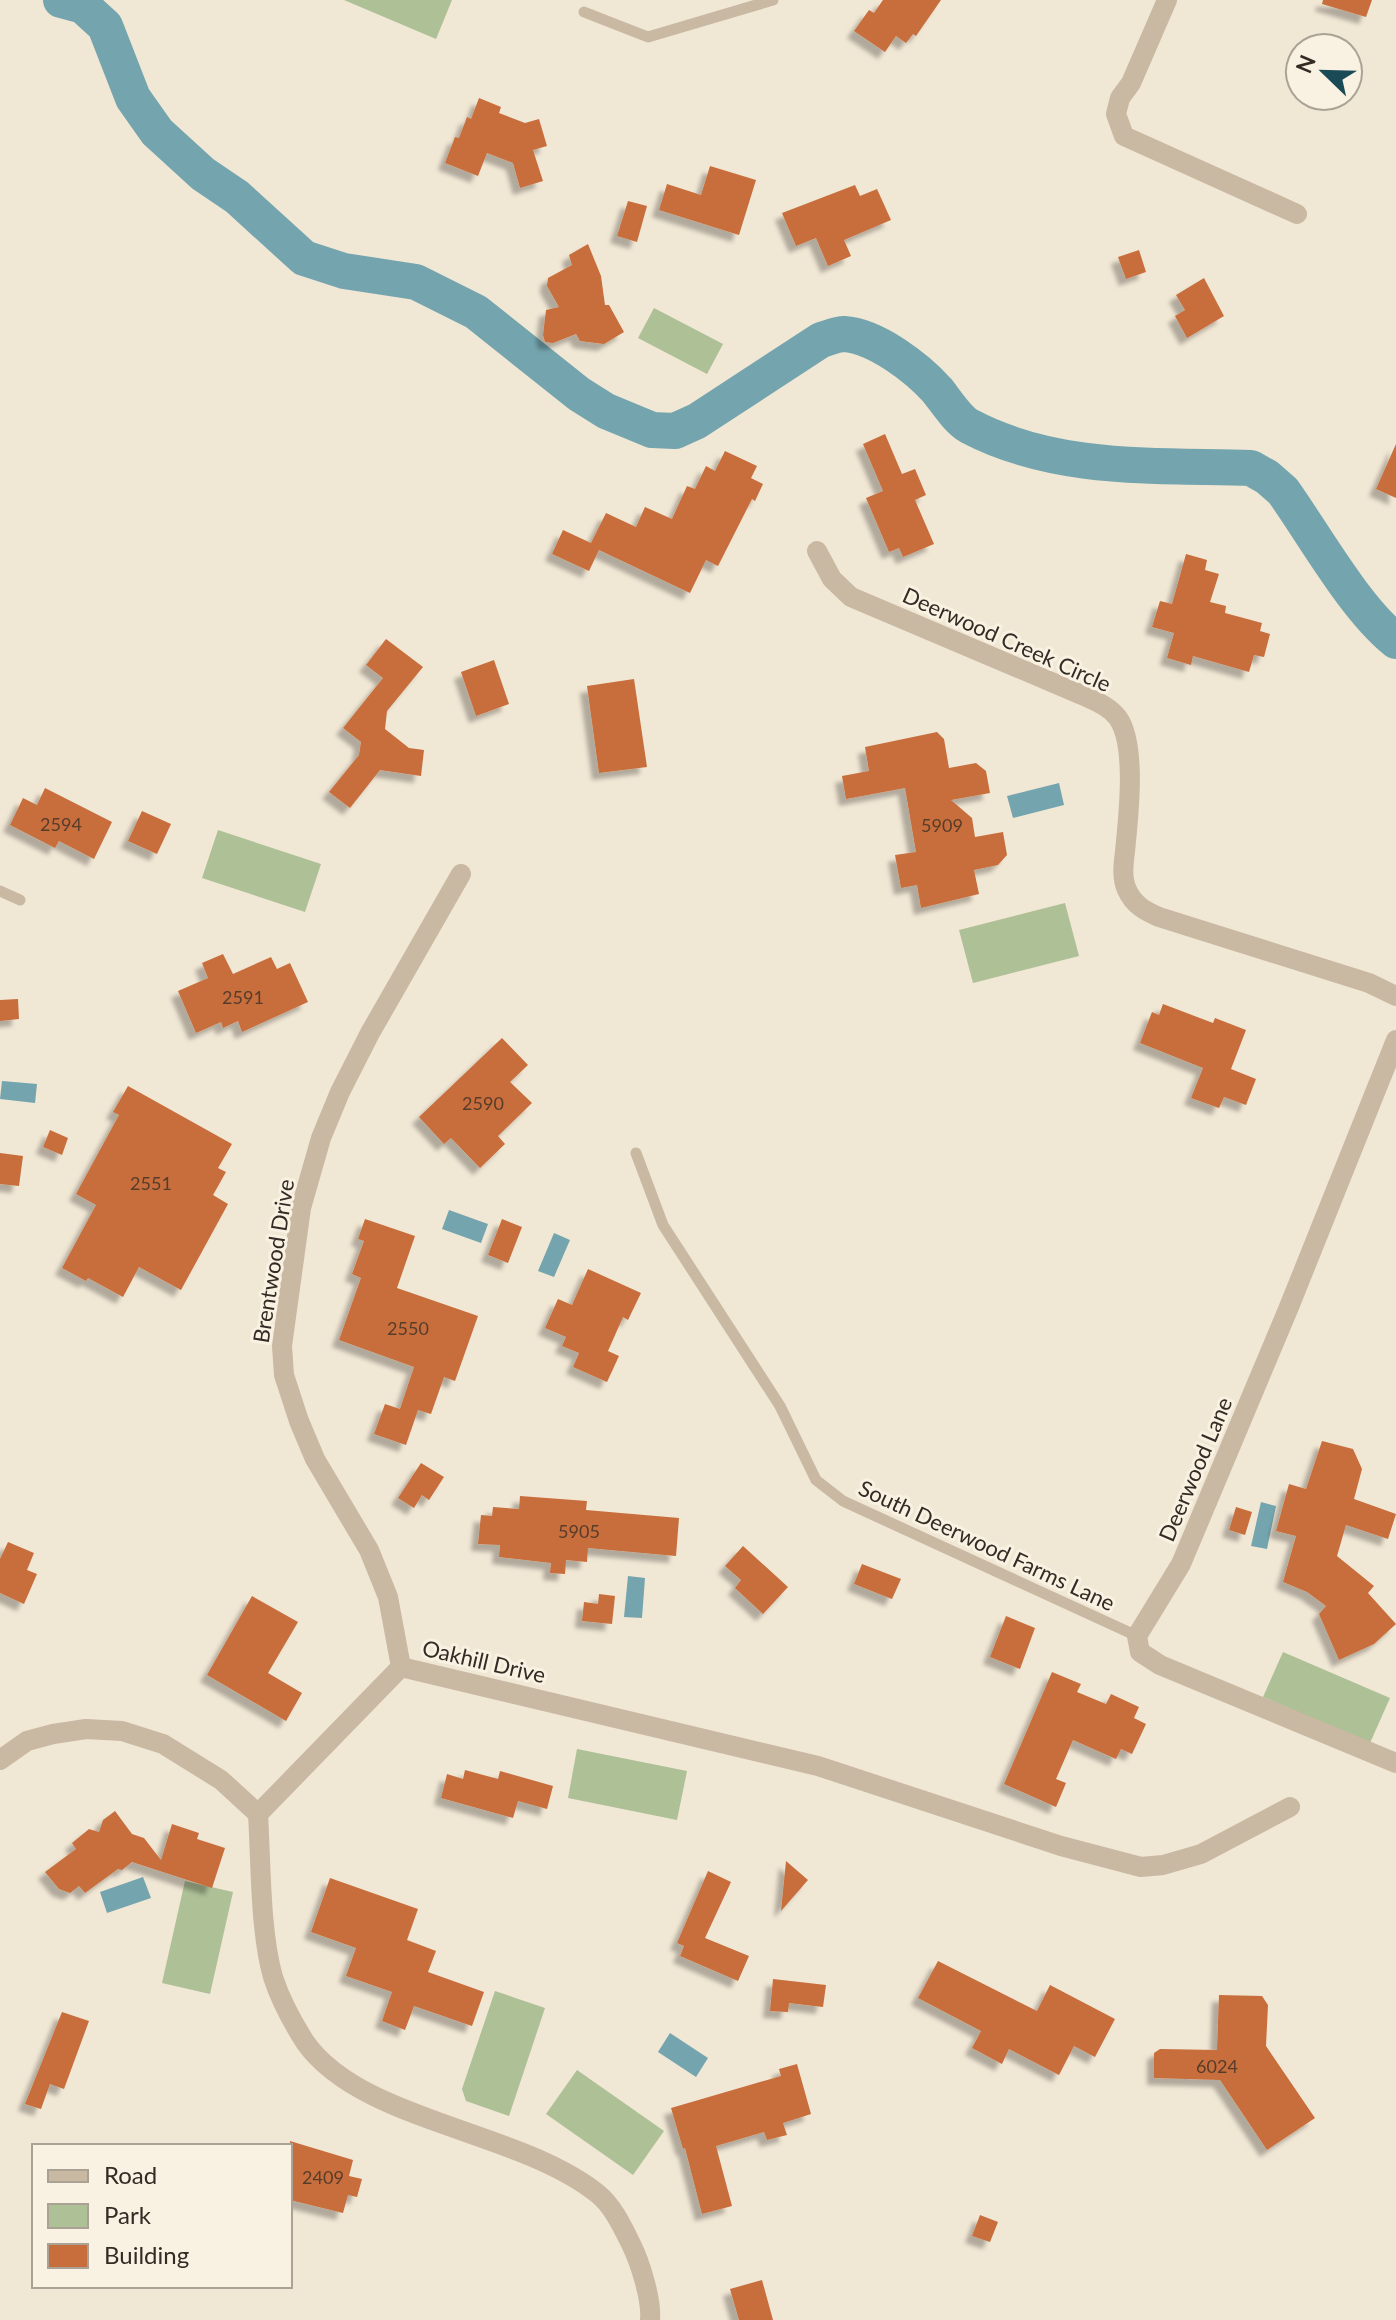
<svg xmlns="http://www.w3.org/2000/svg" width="1396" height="2320" font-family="Lato,sans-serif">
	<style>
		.green { fill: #adc096 }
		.water { fill: #74a5ae }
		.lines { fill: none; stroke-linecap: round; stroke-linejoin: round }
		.river { stroke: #74a5ae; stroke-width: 36 }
		.building { fill: #c86e3c; filter: url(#shadow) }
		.service { stroke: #c9b8a2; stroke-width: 11 }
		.minor { stroke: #c9b8a2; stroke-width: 20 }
		.labels { text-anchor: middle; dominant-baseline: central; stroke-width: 6; stroke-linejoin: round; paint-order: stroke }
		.number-label { font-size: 18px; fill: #583c2a }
		.street-label { font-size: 22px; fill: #332b24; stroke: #f9f1e1 }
	</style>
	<defs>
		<filter id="shadow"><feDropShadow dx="-7" dy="7" stdDeviation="2" flood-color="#0004"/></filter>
	</defs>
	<rect width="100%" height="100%" fill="#f1e7d5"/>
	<g class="green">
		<path d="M344 0H452L436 39Z"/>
		<path d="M654 308 723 344 707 374 638 338Z"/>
		<path d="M218 830 321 864 305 912 202 878Z"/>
		<path d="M1065 903 1079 956 973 983 959 930Z"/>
		<path d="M1283 1652 1390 1698 1370 1743 1263 1697Z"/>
		<path d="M577 1749 687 1771 677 1820 568 1798Z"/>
		<path d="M185 1881 233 1892 210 1994 162 1983Z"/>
		<path d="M495 1991 545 2008 509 2116 466 2101 462 2089Z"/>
		<path d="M577 2070 664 2131 633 2175 546 2114Z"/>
	</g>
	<g class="water">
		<path d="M1059 783 1064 805 1013 818 1007 796Z"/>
		<path d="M2 1081 37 1084 35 1103 0 1099Z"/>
		<path d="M449 1210 488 1224 481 1243 442 1229Z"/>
		<path d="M554 1233 570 1240 554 1277 538 1271Z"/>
		<path d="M1261 1502 1276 1506 1267 1549 1251 1546Z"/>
		<path d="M628 1576 645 1578 642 1618 624 1617Z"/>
		<path d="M143 1877 151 1898 107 1913 100 1892Z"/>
		<path d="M670 2033 708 2058 696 2077 658 2052Z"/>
	</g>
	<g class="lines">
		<path class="river" d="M61 0 83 6 105 26 133 98 157 132 203 174 237 197 304 258 344 271 416 282 476 312 579 394 606 411 652 430 675 431 697 421 821 340C828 338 837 334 844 334 876 336 917 368 937 390 946 401 957 419 969 426 1056 472 1156 465 1251 468L1267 477 1283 491C1315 536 1354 607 1396 641"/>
	</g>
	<g class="building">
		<path d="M883 0H941L916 36 913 34 906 43 896 36 885 52 854 31 869 10 874 13Z"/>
		<path d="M1323 0H1372L1366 17 1322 4Z"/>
		<path d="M479 98 501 107 499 113 525 123 539 119 547 146 533 150 543 181 520 188 513 163 487 153 478 176 445 163 455 137 459 138 467 117 471 119Z"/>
		<path d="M710 166 756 180 739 235 659 210 667 184 701 195Z"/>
		<path d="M855 185 860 196 877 189 891 220 844 240 851 256 828 266 816 238 796 246 782 213Z"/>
		<path d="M628 201 647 206 637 242 617 236Z"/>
		<path d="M588 244 601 276 605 305H609L624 332 604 344 580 341 576 334 553 343 545 342 543 335 546 310 559 307 547 286 548 278 572 265 569 255Z"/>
		<path d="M1139 250 1146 272 1126 279 1118 257Z"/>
		<path d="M1204 278 1224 316 1187 338 1175 316 1185 310 1176 295Z"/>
		<path d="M885 434 902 474 915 469 926 495 915 500 934 544 903 557 899 548 889 552 866 498 883 491 863 444Z"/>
		<path d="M1396 444V498L1376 489Z"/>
		<path d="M725 451 757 466 751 478 763 484 755 501 752 499 718 566 706 560 690 593 599 550 589 571 552 554 563 530 591 543 606 513 636 527 645 507 672 519 687 486 695 489 706 466 715 471Z"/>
		<path d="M1186 554 1207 560 1205 570 1219 574 1210 602 1226 606 1225 613 1262 623 1260 631 1270 634 1264 657 1254 655 1249 672 1193 656 1191 665 1167 658 1174 633 1152 627 1160 601 1172 604Z"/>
		<path d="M386 639 423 667 387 711 385 729 409 748 424 750 421 776 380 770 350 808 329 792 359 755 361 742 343 728 383 678 366 665Z"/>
		<path d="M494 660 509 704 476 716 461 672Z"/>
		<path d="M634 679 647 767 599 773 587 686Z"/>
		<path d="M937 732 944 739 949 768 976 763 986 771 990 793 951 800 972 818 975 837 1003 832 1007 855 998 865 974 870 979 894 921 908 917 885 901 888 895 855 916 852 905 788 846 799 842 776 869 771 865 747Z"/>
		<path d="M45 788 112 822 94 859 59 841 55 848 10 825 23 798 37 805Z"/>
		<path d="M142 811 171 824 157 854 128 841Z"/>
		<path d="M223 954 233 974 271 957 277 969 290 963 308 1002 242 1032 238 1021 223 1028 221 1022 196 1033 178 991 208 978 202 963Z"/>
		<path d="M18 999 19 1019 0 1021V1000Z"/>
		<path d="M1163 1004 1213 1023 1215 1018 1246 1030 1231 1069 1256 1079 1246 1105 1224 1097 1219 1108 1191 1098 1203 1068 1140 1043 1152 1012 1159 1015Z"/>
		<path d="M502 1038 528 1065 510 1082 532 1103 498 1136 505 1144 480 1168 451 1138 444 1144 419 1117Z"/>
		<path d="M128 1086 232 1144 218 1168 226 1172 213 1195 228 1204 181 1290 139 1267 123 1297 88 1278 86 1281 62 1268 96 1205 76 1194 119 1115 113 1112Z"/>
		<path d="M50 1130 68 1138 62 1155 43 1147Z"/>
		<path d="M0 1153 23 1156 19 1186 0 1184Z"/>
		<path d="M365 1219 415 1236 397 1288 478 1316 455 1381 444 1377 431 1414 418 1410 406 1445 374 1434 385 1404 400 1409 414 1367 339 1340 361 1278 352 1274 364 1241 358 1239Z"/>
		<path d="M502 1219 522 1227 508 1263 488 1255Z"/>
		<path d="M588 1269 641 1293 628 1320 623 1317 608 1351 619 1356 607 1382 573 1367 579 1353 562 1346 566 1337 545 1328 558 1299 572 1305Z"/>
		<path d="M1322 1441 1353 1449 1362 1469 1354 1499 1396 1514 1388 1539 1346 1525 1337 1556 1374 1586 1368 1593 1396 1624 1374 1644 1339 1660 1319 1614 1326 1606 1307 1592 1283 1582 1296 1536 1276 1531 1289 1484 1306 1489Z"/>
		<path d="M421 1463 444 1477 429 1500 422 1495 414 1508 398 1498Z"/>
		<path d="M520 1496 587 1501 586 1510 679 1518 676 1556 588 1548 587 1562 566 1560 565 1574 550 1573 551 1563 499 1557 500 1545 478 1544 481 1515 492 1516 493 1507 519 1509Z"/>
		<path d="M1236 1507 1252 1512 1245 1535 1229 1530Z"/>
		<path d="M8 1542 34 1553 27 1570 37 1574 24 1604 0 1593V1559Z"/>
		<path d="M743 1546 788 1587 763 1614 735 1588 741 1580 725 1566Z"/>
		<path d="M862 1564 901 1579 892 1599 854 1584Z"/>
		<path d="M599 1594 615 1596 612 1624 582 1621 584 1602 598 1604Z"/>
		<path d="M252 1596 298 1622 268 1673 302 1693 286 1721 207 1675Z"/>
		<path d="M1006 1616 1035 1628 1020 1669 990 1657Z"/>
		<path d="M1052 1672 1081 1684 1077 1692 1106 1704 1111 1694 1139 1707 1134 1718 1146 1724 1132 1754 1121 1749 1116 1759 1073 1740 1056 1779 1066 1783 1056 1807 1004 1784Z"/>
		<path d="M465 1770 498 1779 500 1771 553 1786 547 1809 518 1801 513 1818 441 1798 447 1774 463 1779Z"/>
		<path d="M115 1811 132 1834 144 1838 161 1860 172 1824 199 1833 197 1839 225 1848 212 1888 132 1862 122 1870 118 1869 85 1893 79 1886 70 1893 59 1889 45 1872 76 1849 72 1843 89 1829 99 1832 103 1820Z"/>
		<path d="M786 1861 808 1880 781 1911Z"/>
		<path d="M708 1871 731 1882 705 1938 749 1956 738 1981 680 1956 684 1946 677 1943Z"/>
		<path d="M330 1878 418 1909 407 1940 436 1951 428 1972 484 1992 472 2026 414 2006 405 2030 382 2021 392 1992 346 1976 356 1948 311 1932Z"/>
		<path d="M938 1961 1037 2011 1050 1985 1115 2019 1095 2057 1074 2046 1059 2075 1009 2049 1002 2064 972 2048 981 2031 918 1998Z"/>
		<path d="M773 1979 826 1985 823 2007 789 2003 788 2012 770 2011Z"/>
		<path d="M1219 1995 1262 1996 1268 2005 1266 2046 1315 2118 1267 2150 1220 2080 1154 2078V2053L1160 2049 1217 2050Z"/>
		<path d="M62 2012 89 2021 64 2089 50 2084 41 2109 25 2104Z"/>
		<path d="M797 2064 811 2114 783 2123 787 2135 767 2140 764 2132 716 2146 732 2206 702 2214 685 2148 683 2149 671 2108 781 2076 779 2069Z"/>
		<path d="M290 2141 353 2160 349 2176 362 2179 357 2197 348 2195 343 2213 290 2200Z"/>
		<path d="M980 2215 998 2222 990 2242 972 2236Z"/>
		<path d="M762 2280 773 2320H739L730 2289Z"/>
	</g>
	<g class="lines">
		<g class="service">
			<path d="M584 12 648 37 773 0"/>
			<path d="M0 891 20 900"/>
			<path d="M636 1153 663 1225 780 1406 816 1480 843 1501 1137 1636"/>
		</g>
		<g class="minor">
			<path d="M1167 0 1131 83 1120 98 1116 114 1124 136 1297 214"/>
			<path d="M817 551 832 579 851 597 1082 695C1095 701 1109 706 1118 718 1136 744 1129 810 1126 841 1125 857 1120 875 1127 890 1134 905 1145 911 1159 917L1369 983 1396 996"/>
			<path d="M1396 1040 1289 1307 1181 1564 1137 1636 1140 1652 1160 1665 1396 1763"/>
			<path d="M401 1667 818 1766 1061 1846 1141 1867 1163 1865 1201 1854 1290 1807"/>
			<path d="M401 1667 258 1814C261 1863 260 1932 273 1977 280 1999 293 2023 305 2042 361 2122 519 2130 598 2194 613 2206 623 2228 631 2244 640 2262 652 2300 650 2320"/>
			<path d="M401 1667 388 1597 369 1550 315 1459 299 1421 284 1375 282 1346 301 1208 321 1138 340 1092 370 1033 461 874"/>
			<path d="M0 1760 27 1741 53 1734 86 1729 122 1731 163 1744 221 1780 258 1814"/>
		</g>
	</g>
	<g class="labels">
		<g class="number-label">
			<text x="61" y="824">2594</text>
			<text x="942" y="825">5909</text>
			<text x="243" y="997">2591</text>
			<text x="483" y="1103">2590</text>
			<text x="151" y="1183">2551</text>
			<text x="408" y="1328">2550</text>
			<text x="579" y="1531">5905</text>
			<text x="1217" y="2066">6024</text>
			<text x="323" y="2177">2409</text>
		</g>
		<g class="street-label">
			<text transform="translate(1007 639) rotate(24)">Deerwood Creek Circle</text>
			<text transform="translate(273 1261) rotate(-81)">Brentwood Drive</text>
			<text transform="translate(1195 1469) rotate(-67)">Deerwood Lane</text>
			<text transform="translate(987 1545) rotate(25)">South Deerwood Farms Lane</text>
			<text transform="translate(484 1661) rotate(13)">Oakhill Drive</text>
		</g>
	</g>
	<rect x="32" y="2144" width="260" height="144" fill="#f9f1e1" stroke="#aaa295" stroke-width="2"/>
	<rect x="48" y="2170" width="40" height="12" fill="#c9b8a2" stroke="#aaa295" stroke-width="2"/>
	<text x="104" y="2184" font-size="24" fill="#332b24">Road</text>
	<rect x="48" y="2204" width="40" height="24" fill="#adc096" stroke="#aaa295" stroke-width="2"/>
	<text x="104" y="2224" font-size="24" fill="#332b24">Park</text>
	<rect x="48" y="2244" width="40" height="24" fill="#c86e3c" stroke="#aaa295" stroke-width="2"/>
	<text x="104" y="2264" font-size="24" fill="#332b24">Building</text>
	<g transform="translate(1324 72) rotate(293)"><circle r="38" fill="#f9f1e1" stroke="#aaa295" stroke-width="2"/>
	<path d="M0-6L14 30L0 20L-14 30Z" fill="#1a4a55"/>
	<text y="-12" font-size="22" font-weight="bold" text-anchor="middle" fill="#332b24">N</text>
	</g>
</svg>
